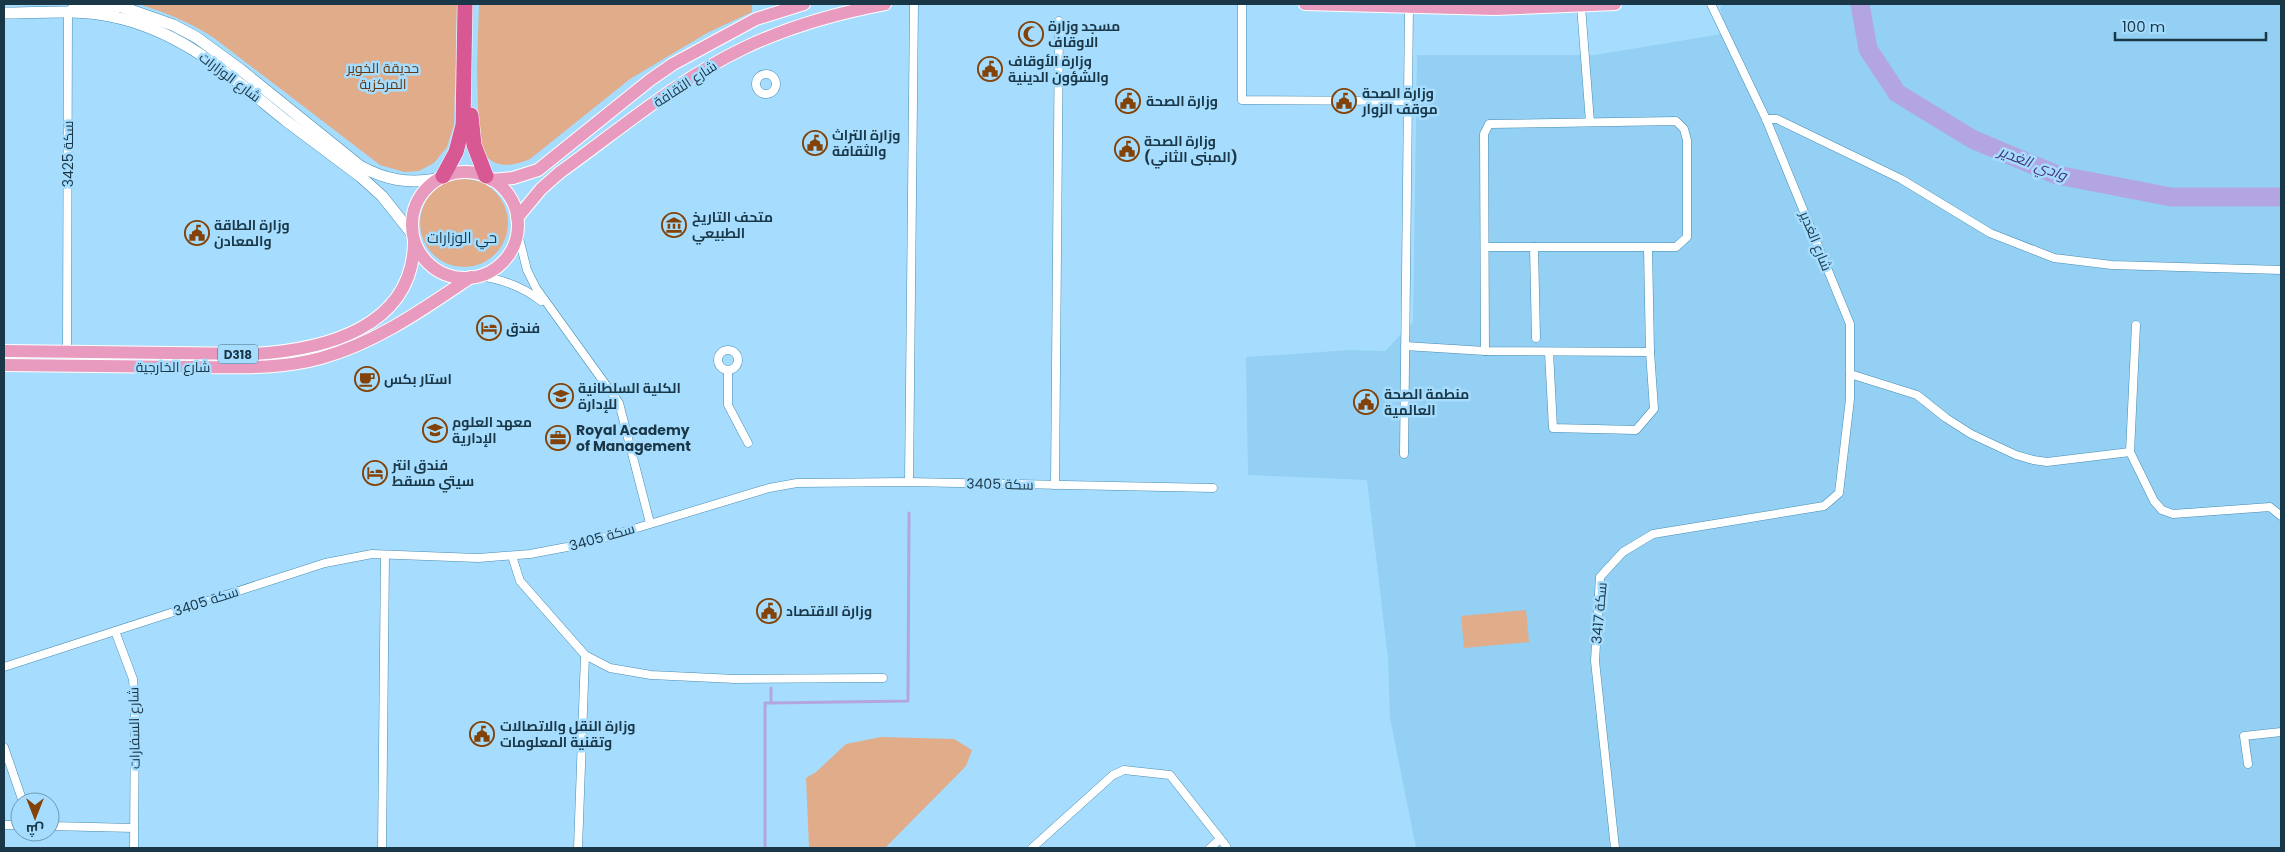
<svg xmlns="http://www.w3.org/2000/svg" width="2285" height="852" font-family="Poppins,Cairo,sans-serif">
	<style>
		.built { fill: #93d0f3 }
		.green { fill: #e1ac8a }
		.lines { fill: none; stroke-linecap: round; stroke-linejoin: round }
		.stream { stroke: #b3a6e0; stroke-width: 3 }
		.river { stroke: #b3a6e0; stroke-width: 19 }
		.street-casing { stroke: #478db3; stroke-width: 9 }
		.secondary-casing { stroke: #478db3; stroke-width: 12 }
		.primary-casing { stroke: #fff; stroke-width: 14 }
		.highway-casing { stroke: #fff; stroke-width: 16 }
		.street { stroke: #fff; stroke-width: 8 }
		.secondary { stroke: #fff; stroke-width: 11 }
		.primary { stroke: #e89bbe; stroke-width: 12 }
		.highway { stroke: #d85893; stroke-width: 15 }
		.labels { text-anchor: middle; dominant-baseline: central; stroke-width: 5; stroke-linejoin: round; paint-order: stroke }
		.shield { fill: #a6ddfe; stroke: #44697e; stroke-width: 1 }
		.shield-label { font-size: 12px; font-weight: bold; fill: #1a3747 }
		.poi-label { font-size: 14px; font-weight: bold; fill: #1a3747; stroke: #a6ddfe; text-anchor: start }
		.park-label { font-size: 14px; fill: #6a360b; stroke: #a6ddfe }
		.street-label { font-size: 14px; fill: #1a3747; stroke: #a6ddfe }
		.water-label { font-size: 15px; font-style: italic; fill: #473277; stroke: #a6ddfe }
		.neighbourhood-label { font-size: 15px; fill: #1a3747; stroke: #a6ddfe }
	</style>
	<rect width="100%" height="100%" fill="#a6ddfe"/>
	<path class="built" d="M1723 4H2281V848H1416L1390 718 1388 659 1367 480 1248 475 1246 357 1351 350 1385 351 1413 322 1417 55H1595L1716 35 1727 32 1720 8Z"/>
	<g class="green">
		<path d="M139 4H457L454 125 447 147 434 163 419 171 404 172 380 165 214 38C190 22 166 13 139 4Z"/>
		<path d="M479 4H752V12L707 33 630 79 530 159C508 168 489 169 479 144L477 69Z"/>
		<circle cx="464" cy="223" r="44"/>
		<path d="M1526 610 1529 642 1464 648 1461 616Z"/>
		<path d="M881 737 954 739 972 750 966 766 885 848H809L806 778 816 772 846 744Z"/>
	</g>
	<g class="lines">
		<g class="stream">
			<path d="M771 703 908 701 909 513"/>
			<path d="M765 848V703H771V688"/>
		</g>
		<path class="river" d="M1860 4 1868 49 1897 93 1972 139 2057 175 2171 197H2281"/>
		<defs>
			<g id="street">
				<path d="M1242 4V100L1408 101"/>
				<path d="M1581 6 1590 122"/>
				<circle cx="766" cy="84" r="10"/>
				<path d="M1766 119H1777L1901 179 1990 233 2054 258 2112 265 2281 270"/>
				<path d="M517 230 527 270 536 288 619 403 650 523"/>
				<path d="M1485 247H1676L1687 237V140L1684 129 1676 121 1489 124 1484 134 1485 351"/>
				<path d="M1534 247 1536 338"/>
				<path d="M478 276C502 279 522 286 541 301"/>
				<path d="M2136 325 2130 452 2154 501 2162 510 2173 514 2270 507 2281 516"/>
				<path d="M1405 346 1485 351 1650 352"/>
				<circle cx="728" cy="360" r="10"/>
				<path d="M67 352 68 11 73 7 101 8"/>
				<path d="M1549 352 1553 428 1636 430 1654 409 1650 352 1648 248"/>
				<path d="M728 371V405L748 443"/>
				<path d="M1850 374 1917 395 1946 418 1971 434 2016 455 2033 460 2047 462 2130 452"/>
				<path d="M1404 454 1409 7"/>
				<path d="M909 482 914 4"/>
				<path d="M1055 485 1059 21"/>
				<path d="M512 556 520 581 585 655 578 848"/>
				<path d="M115 631 133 679 135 706 134 848"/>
				<path d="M585 655 610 668 651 675 735 679 883 678"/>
				<path d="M4 667 325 563 372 554 478 558 530 554 567 547 607 537 769 488 797 483 909 482 1213 488"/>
				<path d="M4 747 23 802"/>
				<path d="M2248 764 2244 736 2281 732"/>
				<path d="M4 825H20"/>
				<path d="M50 826 134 828"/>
				<path d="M382 848 385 555"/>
				<path d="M1032 848 1113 775 1124 770 1170 775 1226 846"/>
				<path d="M1210 848 1220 839"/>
				<path d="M1615 848 1595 661 1600 577 1623 552 1653 534 1824 506 1839 493 1850 399V324L1766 119 1711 4"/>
			</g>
			<g id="secondary">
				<path d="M95 4 122 7 173 25 196 37 241 70 360 166C386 180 408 184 437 179"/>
				<path d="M4 13C39 13 76 9 110 16 182 30 230 76 285 120 310 139 336 158 361 177L382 196 413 235"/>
			</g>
			<g id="primary">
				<path d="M1305 4 1495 9 1615 4"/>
				<circle cx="465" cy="225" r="53"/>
				<path d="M492 180 513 178 538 170 650 80 673 64 756 19 804 4"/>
				<path d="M517 218 541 189 559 173C619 130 677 80 744 48 788 27 837 13 885 4"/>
				<path d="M4 351 253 354C324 350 413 328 414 242"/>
				<path d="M4 365C66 366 128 366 190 367 234 367 278 370 321 358 376 343 425 308 471 277"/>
			</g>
			<g id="highway">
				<path d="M471 115 474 145 486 176"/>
				<path d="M443 176 456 152 463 125 465 4"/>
			</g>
		</defs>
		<use href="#street" class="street-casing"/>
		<use href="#secondary" class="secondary-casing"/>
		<use href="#primary" class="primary-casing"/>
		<use href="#highway" class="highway-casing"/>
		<use href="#street" class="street"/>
		<use href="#secondary" class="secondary"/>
		<use href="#primary" class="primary"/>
		<use href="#highway" class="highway"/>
	</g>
	<defs>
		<symbol id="mosque-ring" viewBox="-11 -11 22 22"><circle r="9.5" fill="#a6ddfe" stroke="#824208" stroke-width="1.5"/><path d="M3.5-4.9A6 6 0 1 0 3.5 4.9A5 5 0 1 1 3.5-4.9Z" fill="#824208"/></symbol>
		<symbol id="civic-ring" viewBox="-11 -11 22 22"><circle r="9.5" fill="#a6ddfe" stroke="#824208" stroke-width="1.5"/><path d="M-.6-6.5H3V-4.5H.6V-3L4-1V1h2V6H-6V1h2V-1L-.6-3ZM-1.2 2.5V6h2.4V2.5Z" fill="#824208"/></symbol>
		<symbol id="museum-ring" viewBox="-11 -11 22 22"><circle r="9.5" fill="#a6ddfe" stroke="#824208" stroke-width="1.5"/><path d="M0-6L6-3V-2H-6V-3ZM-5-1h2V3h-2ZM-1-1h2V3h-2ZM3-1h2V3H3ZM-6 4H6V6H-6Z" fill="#824208"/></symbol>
		<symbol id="hotel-ring" viewBox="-11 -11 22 22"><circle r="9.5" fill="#a6ddfe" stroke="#824208" stroke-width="1.5"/><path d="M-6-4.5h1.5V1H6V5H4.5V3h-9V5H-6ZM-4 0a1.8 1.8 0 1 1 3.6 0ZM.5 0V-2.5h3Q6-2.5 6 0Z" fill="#824208"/></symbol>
		<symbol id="cafe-ring" viewBox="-11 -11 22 22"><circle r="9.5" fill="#a6ddfe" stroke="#824208" stroke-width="1.5"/><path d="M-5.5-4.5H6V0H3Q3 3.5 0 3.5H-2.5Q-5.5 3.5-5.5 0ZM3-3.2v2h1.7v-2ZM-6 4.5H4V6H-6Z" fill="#824208"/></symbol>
		<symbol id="university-ring" viewBox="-11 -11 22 22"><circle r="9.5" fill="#a6ddfe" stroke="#824208" stroke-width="1.5"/><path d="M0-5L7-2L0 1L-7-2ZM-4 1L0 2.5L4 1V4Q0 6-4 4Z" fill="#824208"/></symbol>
		<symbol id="school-ring" viewBox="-11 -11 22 22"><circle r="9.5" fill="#a6ddfe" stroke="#824208" stroke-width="1.5"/><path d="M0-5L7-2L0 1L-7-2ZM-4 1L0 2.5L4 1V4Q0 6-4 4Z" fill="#824208"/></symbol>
		<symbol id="office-ring" viewBox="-11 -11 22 22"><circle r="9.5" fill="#a6ddfe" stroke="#824208" stroke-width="1.5"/><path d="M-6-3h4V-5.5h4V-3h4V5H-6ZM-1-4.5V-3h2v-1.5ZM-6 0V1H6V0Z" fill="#824208"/></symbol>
	</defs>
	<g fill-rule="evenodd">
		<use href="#mosque-ring" x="1017" y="20" width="28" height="28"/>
		<use href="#civic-ring" x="976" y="55" width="28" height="28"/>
		<use href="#civic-ring" x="1114" y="87" width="28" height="28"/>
		<use href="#civic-ring" x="1330" y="87" width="28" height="28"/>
		<use href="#civic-ring" x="801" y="129" width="28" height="28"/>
		<use href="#civic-ring" x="1113" y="135" width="28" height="28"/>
		<use href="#museum-ring" x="660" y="211" width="28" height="28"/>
		<use href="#civic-ring" x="183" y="219" width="28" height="28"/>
		<use href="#hotel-ring" x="475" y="314" width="28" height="28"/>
		<use href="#cafe-ring" x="353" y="365" width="28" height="28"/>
		<use href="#university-ring" x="547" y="382" width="28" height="28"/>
		<use href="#civic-ring" x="1352" y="388" width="28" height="28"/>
		<use href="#school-ring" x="421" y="416" width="28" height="28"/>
		<use href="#office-ring" x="544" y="424" width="28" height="28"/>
		<use href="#hotel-ring" x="361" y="459" width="28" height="28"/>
		<use href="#civic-ring" x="755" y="597" width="28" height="28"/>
		<use href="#civic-ring" x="468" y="720" width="28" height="28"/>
	</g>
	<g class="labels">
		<rect class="shield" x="218" y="344.5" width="40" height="19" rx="4"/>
		<g class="shield-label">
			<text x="238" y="354">D318</text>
		</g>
		<g class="poi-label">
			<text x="1048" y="26">مسجد وزارة<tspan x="1048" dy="16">الاوقاف</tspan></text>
			<text x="1008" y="61">وزارة الأوقاف<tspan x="1008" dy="16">والشؤون الدينية</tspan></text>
			<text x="1362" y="93">وزارة الصحة<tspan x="1362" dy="16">موقف الزوار</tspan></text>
			<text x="1146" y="101">وزارة الصحة</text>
			<text x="832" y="135">وزارة التراث<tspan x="832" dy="16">والثقافة</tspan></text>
			<text x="1144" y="141">وزارة الصحة<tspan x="1144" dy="16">(المبنى الثاني)</tspan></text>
			<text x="692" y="217">متحف التاريخ<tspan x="692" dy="16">الطبيعي</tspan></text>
			<text x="214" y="225">وزارة الطاقة<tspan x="214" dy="16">والمعادن</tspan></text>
			<text x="506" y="328">فندق</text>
			<text x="384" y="379">استار بكس</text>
			<text x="578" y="388">الكلية السلطانية<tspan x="578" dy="16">للإدارة</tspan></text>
			<text x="1384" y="394">منطمة الصحة<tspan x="1384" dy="16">العالمية</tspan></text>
			<text x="452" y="422">معهد العلوم<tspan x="452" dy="16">الإدارية</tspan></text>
			<text x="576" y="430">Royal Academy<tspan x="576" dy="16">of Management</tspan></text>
			<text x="392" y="465">فندق انتر<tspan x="392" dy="16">سيتي مسقط</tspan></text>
			<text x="786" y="611">وزارة الاقتصاد</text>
			<text x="500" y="726">وزارة النقل والاتصالات<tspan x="500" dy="16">وتقنية المعلومات</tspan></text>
		</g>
		<g class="park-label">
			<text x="383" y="68">حديقة الخوير<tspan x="383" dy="16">المركزية</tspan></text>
		</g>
		<g class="street-label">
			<text transform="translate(230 77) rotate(37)">شارع الوزارات</text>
			<text transform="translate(685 84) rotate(-33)">شارع الثقافة</text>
			<text transform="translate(68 154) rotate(-90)">سكة 3425</text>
			<text transform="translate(1816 241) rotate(68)">شارع الغدير</text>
			<text x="173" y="367">شارع الخارجية</text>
			<text transform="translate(1000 484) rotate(1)">سكة 3405</text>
			<text transform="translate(602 537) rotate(-16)">سكة 3405</text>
			<text transform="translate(206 601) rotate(-18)">سكة 3405</text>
			<text transform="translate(1599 613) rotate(-85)">سكة 3417</text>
			<text transform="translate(134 728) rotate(-91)">شارع السفارات</text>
		</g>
		<g class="water-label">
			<text transform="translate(2033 163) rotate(21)">وادي الغدير</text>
		</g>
		<g class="neighbourhood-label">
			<text x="462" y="237">حي الوزارات</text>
		</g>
	</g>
	<rect width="2285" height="852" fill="none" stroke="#1a3747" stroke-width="10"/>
	<g transform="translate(35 817) rotate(180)"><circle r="24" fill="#a6ddfe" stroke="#6e9bb5"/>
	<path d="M0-4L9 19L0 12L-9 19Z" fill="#824208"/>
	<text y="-8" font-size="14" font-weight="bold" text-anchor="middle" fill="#1a3747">ش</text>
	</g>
	<path d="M2115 32v8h151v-8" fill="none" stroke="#1a3747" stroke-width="2.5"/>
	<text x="2122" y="32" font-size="15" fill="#1a3747" stroke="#a6ddfe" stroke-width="4" paint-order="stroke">100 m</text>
</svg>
